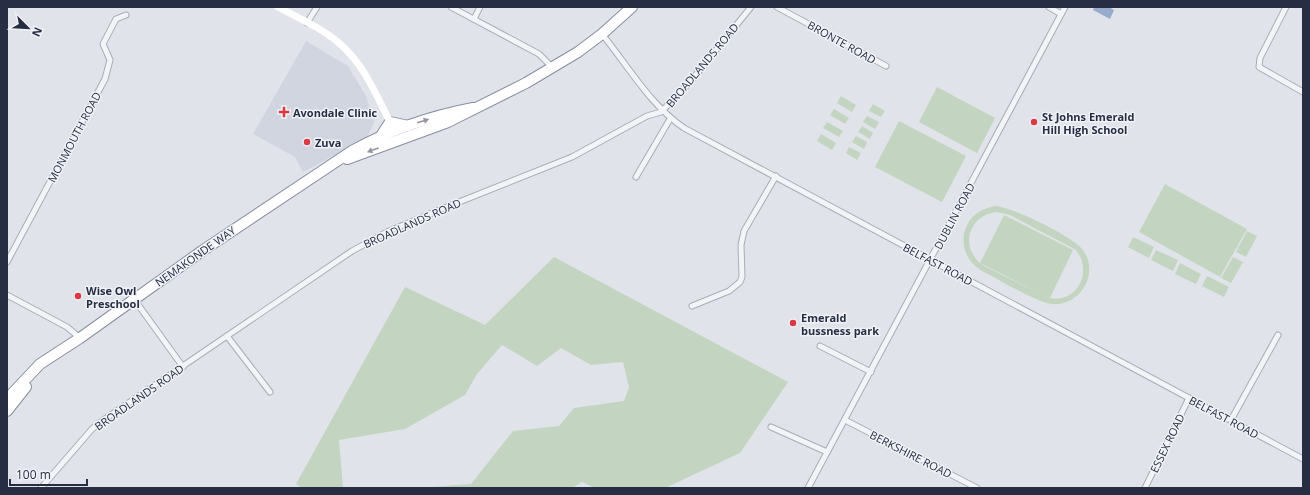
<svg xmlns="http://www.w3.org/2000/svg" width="1310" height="495" font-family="'Open Sans',sans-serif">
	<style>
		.built { fill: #d1d5df }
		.green { fill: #c3d5c0; fill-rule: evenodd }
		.water { fill: #97accd }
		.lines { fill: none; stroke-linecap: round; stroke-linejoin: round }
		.street-casing { stroke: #a8adb8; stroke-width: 7 }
		.highway-casing { stroke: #868ea2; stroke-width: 12 }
		.street { stroke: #f3f4f8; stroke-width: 5 }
		.secondary { stroke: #fff; stroke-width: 7 }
		.highway { stroke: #fff; stroke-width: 10 }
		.oneway { fill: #9396a1 }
		.poi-dot { fill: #da3a43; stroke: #eff2f7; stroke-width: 1.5 }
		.labels { text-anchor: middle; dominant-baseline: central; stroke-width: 3; stroke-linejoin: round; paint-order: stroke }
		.street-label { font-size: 11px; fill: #272e43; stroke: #eff2f7 }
		.poi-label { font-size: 11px; font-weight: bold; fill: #272e43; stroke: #eff2f7; text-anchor: start }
	</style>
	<rect width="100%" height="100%" fill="#e0e3ea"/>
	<path class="built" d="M306 41 348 66 366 96 374 122 367 138 303 172 295 157 253 134Z"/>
	<g class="green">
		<path d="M937 87 995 118 977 153 919 122Z"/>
		<path d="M841 96 856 105 852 112 837 103Z"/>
		<path d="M873 104 885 111 881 117 869 111Z"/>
		<path d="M834 109 849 118 845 124 830 115Z"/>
		<path d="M867 116 879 122 875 129 863 122Z"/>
		<path d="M899 121 966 156 942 202 875 167Z"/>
		<path d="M827 122 843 131 839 137 823 128Z"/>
		<path d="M862 126 873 133 870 139 858 132Z"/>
		<path d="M821 134 836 143 832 150 817 141Z"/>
		<path d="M856 136 867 142 864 149 852 142Z"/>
		<path d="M849 147 861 153 857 160 846 153Z"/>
		<path d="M1165 184 1247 229 1220 277 1139 232Z"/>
		<path d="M996 206C1012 207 1074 237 1083 250 1100 273 1080 307 1051 304 1034 301 998 279 982 271 951 252 961 210 996 206ZM997 212 1010 215 1076 250C1093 271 1078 303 1050 298L1073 250 1004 215 980 263 1049 298 984 266C959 250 967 215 997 212Z"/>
		<path d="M1247 231 1257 236 1246 257 1236 252Z"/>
		<path d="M1133 237 1154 247 1149 258 1128 247Z"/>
		<path d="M1156 250 1178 260 1173 271 1151 260Z"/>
		<path d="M554 257 788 382 740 453 665 488H595L582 482 572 488H420L471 484 513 431 559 426 574 408 624 401 629 387 623 362 591 365 561 348 537 366 502 345 477 374 465 395 405 429 339 440 343 488H302L296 484 405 287 485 325Z"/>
		<path d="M1233 257 1243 262 1231 283 1221 278Z"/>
		<path d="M1180 263 1201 274 1196 284 1175 274Z"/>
		<path d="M1207 276 1229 287 1224 297 1202 286Z"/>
	</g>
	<path class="water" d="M1094 7H1109L1114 10 1110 19 1093 10Z"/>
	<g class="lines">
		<defs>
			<g id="street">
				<path d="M451 7 539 54 553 68"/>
				<path d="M777 7 886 66"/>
				<path d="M1049 7 1061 14"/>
				<path d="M1286 7 1260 58 1259 67 1303 92"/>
				<path d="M474 19 480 7"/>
				<path d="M307 23 317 7"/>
				<path d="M602 34C628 66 650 105 684 128L1303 459"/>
				<path d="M636 177 670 119"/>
				<path d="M7 262 105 79 110 60 103 44 116 19 126 15"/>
				<path d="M7 295 67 327 80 338"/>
				<path d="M134 299 183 367"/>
				<path d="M692 306 729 291 740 282 742 277 741 245 744 231 776 176"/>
				<path d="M227 336 270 392"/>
				<path d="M820 346 871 372"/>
				<path d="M845 420 977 488"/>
				<path d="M1231 420 1278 335"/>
				<path d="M771 427 827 452"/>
				<path d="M41 488 92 429 102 421 352 251 387 232 444 208 572 157 647 116 661 112 690 82 751 7"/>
				<path d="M808 488 1065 7"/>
				<path d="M1145 488 1189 398"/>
			</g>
			<g id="highway">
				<path d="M381 136 390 122 408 126"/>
				<path d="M347 159 448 122 526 83 578 52 602 34 632 7"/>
				<path d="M7 399 40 364 80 338 202 251 352 151C390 130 431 116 473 108"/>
				<path d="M7 411 26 387"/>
			</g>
		</defs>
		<use href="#street" class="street-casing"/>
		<use href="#highway" class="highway-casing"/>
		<use href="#street" class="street"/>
		<path class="secondary" d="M278 7C299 18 321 28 339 43 365 65 377 97 392 126"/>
		<use href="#highway" class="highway"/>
	</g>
	<defs><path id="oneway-solid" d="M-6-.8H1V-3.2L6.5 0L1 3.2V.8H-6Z"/></defs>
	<g class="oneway">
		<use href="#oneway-solid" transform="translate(423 121) rotate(-18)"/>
		<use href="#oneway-solid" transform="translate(373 150) rotate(160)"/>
	</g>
	<g class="poi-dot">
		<path d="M282 106h4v4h4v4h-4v4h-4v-4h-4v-4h4z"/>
		<circle cx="1034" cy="122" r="4"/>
		<circle cx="307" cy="142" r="4"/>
		<circle cx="78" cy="296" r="4"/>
		<circle cx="793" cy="323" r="4"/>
	</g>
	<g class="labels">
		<g class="street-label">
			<text transform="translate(842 42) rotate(29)">BRONTE ROAD</text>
			<text transform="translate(702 65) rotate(-50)">BROADLANDS ROAD</text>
			<text transform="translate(74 137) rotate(-62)">MONMOUTH ROAD</text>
			<text transform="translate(954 216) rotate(-62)">DUBLIN ROAD</text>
			<text transform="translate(412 223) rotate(-24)">BROADLANDS ROAD</text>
			<text transform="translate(195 256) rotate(-35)">NEMAKONDE WAY</text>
			<text transform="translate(938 264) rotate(28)">BELFAST ROAD</text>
			<text transform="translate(139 397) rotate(-35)">BROADLANDS ROAD</text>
			<text transform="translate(1224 417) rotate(28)">BELFAST ROAD</text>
			<text transform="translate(1167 443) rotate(-64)">ESSEX ROAD</text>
			<text transform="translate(911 454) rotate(27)">BERKSHIRE ROAD</text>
		</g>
		<g class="poi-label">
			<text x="293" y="112">Avondale Clinic</text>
			<text x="1042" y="116">St Johns Emerald<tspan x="1042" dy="13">Hill High School</tspan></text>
			<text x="315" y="142">Zuva</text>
			<text x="86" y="290">Wise Owl<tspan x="86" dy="13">Preschool</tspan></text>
			<text x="801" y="317">Emerald<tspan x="801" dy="13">bussness park</tspan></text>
		</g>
	</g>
	<rect width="1310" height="495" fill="none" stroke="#272e43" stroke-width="16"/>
	<g transform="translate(28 28) rotate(114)" stroke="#eff2f7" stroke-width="3" paint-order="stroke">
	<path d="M0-3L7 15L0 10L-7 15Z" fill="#272e43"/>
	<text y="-6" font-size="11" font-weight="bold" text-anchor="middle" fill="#272e43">N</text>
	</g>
	<path d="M10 479v6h77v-6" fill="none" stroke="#272e43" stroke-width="2"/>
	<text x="16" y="479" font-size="12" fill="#272e43" stroke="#eff2f7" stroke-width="3" paint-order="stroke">100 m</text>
</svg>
